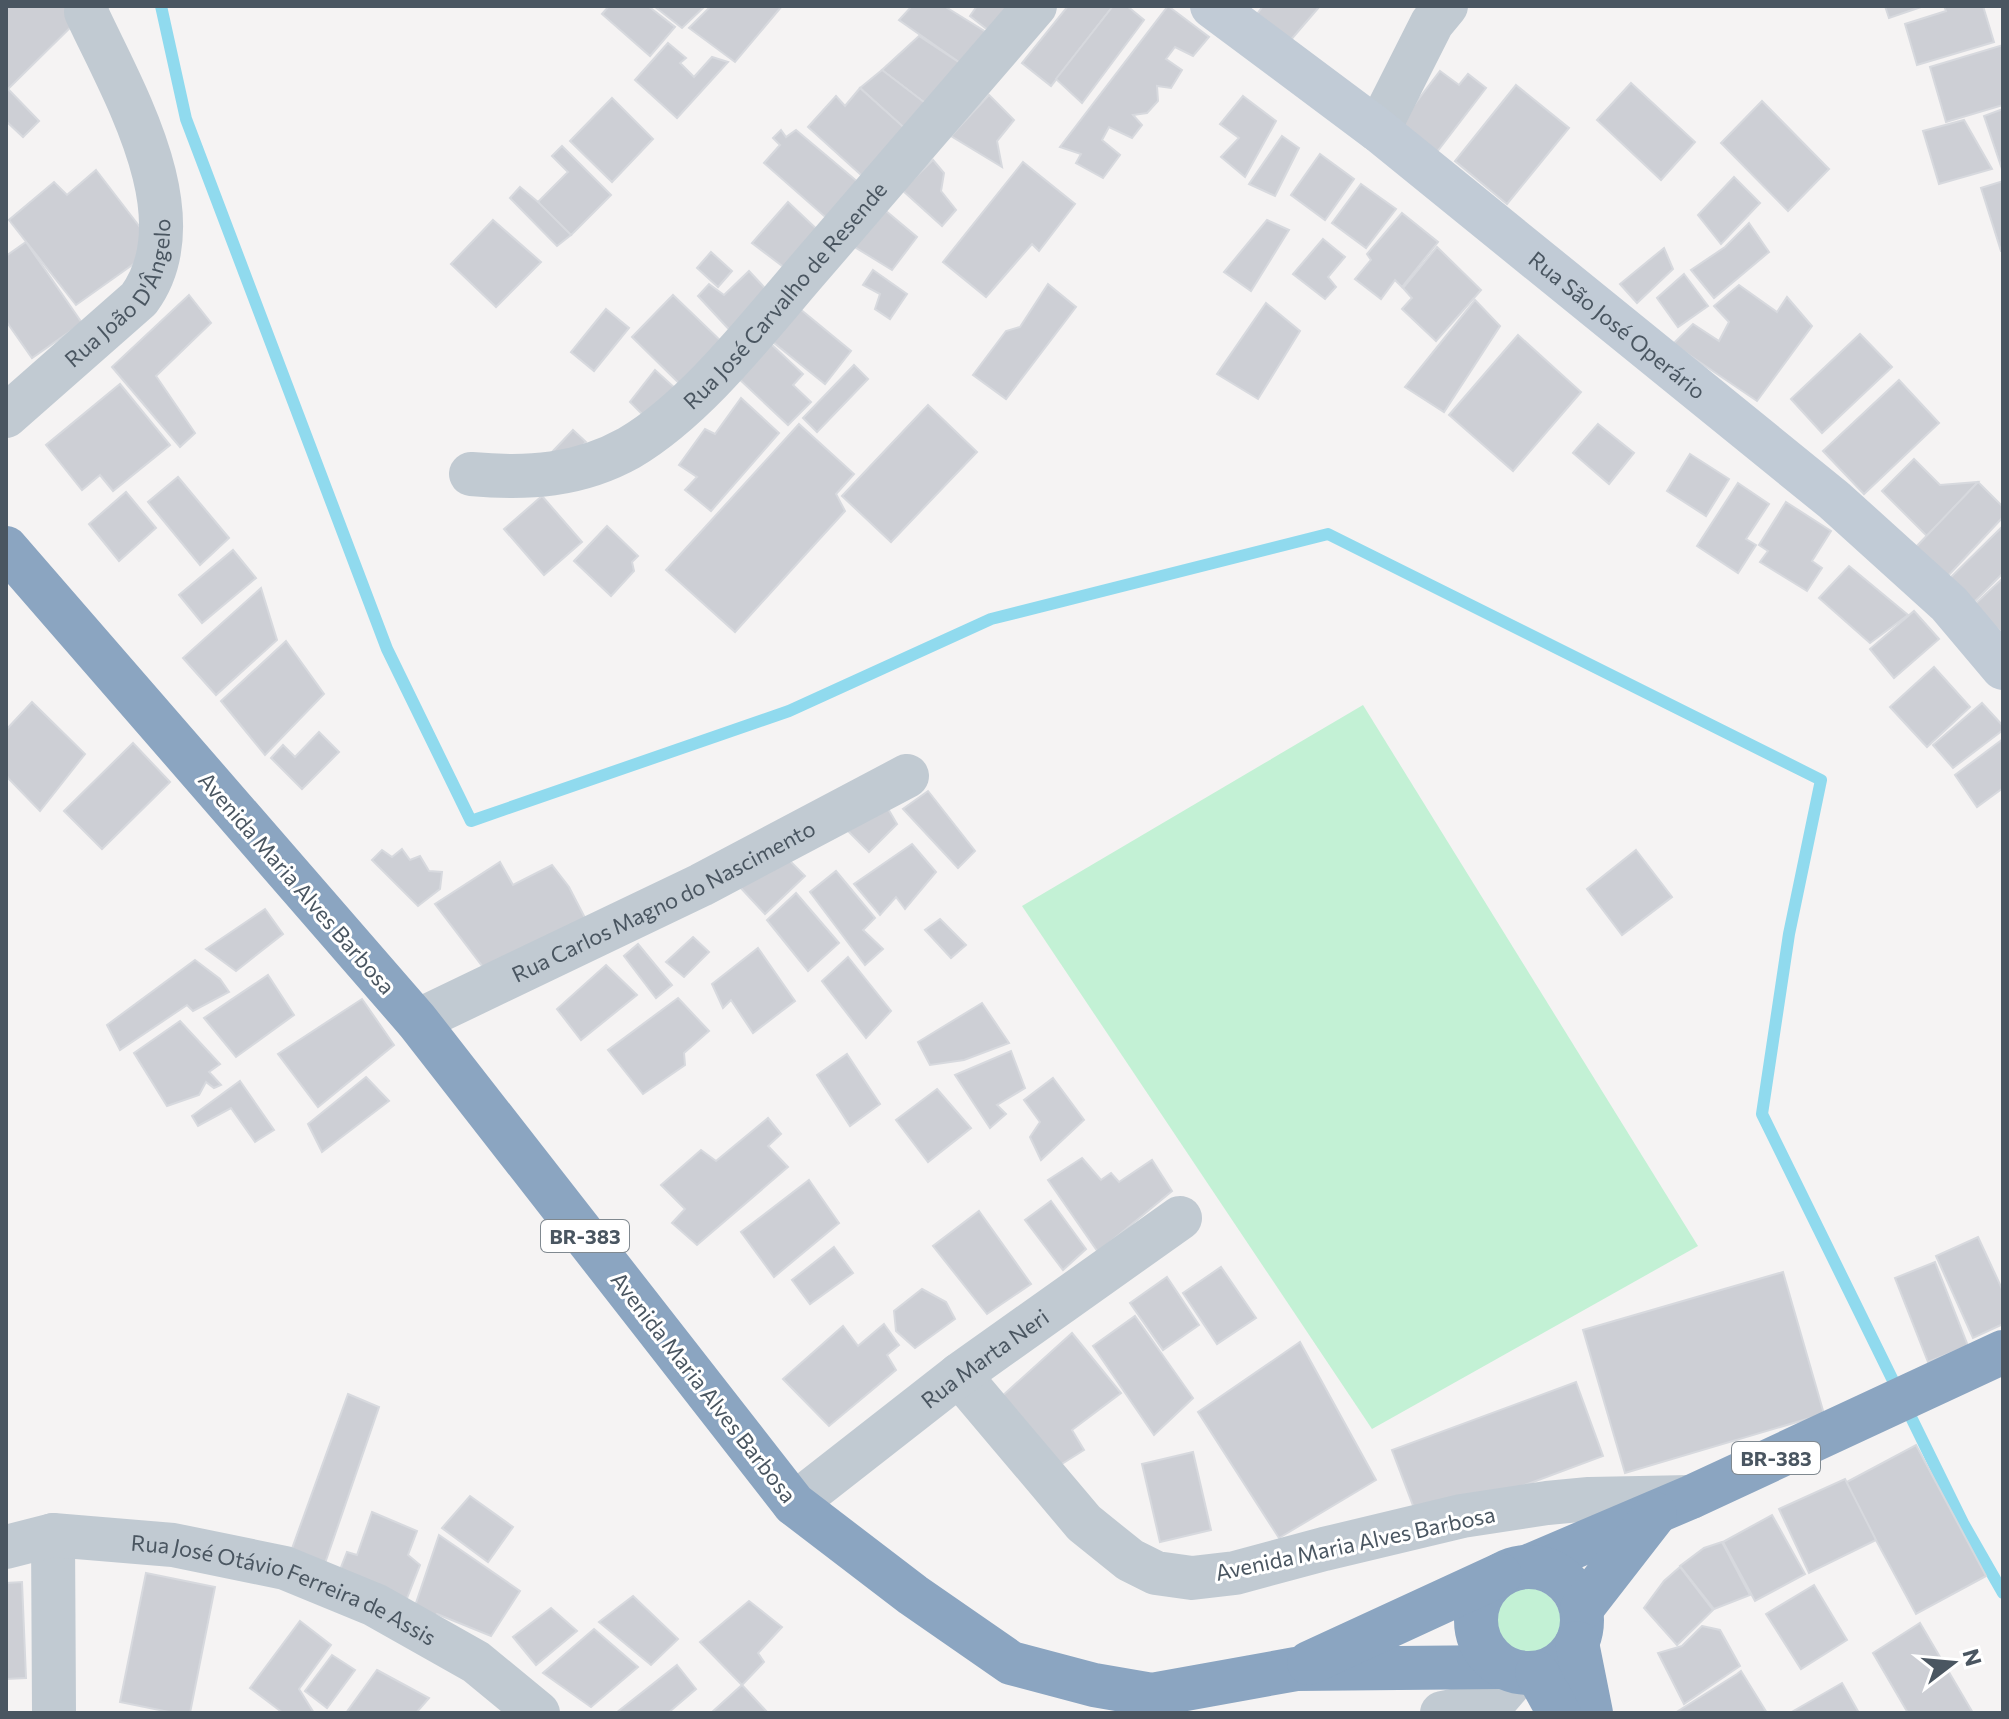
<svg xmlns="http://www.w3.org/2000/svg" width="2009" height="1719" font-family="Commissioner,sans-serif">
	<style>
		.green { fill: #c3f1d5 }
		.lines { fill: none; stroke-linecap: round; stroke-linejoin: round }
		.stream { stroke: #90daee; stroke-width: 12 }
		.building { fill: #cdcfd5; stroke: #d7d9de; stroke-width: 2 }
		.street { stroke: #c1cad2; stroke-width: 44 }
		.secondary { stroke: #c1cbd6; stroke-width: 44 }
		.highway { stroke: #8ba5c1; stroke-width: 44 }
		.labels { text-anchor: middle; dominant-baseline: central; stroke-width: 6; stroke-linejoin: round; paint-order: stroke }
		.shield { fill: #fff; stroke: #808990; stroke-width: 2 }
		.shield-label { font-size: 20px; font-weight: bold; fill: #4a5661 }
		.street-label { font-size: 22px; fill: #4a5661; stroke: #fff }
	</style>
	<rect width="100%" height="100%" fill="#f5f3f3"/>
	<g class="green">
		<path d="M1363 705 1698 1246 1372 1429 1022 906Z"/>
		<circle cx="1527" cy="1622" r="34"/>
	</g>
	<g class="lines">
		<path class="stream" d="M161 6 186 119 387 649 471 821 789 711 991 619 1328 534 1821 780 1789 934 1762 1114 1963 1523 2003 1593"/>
	</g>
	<g class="building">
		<path d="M6 6H80L86 12 8 89 39 121 23 137 6 121Z"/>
		<path d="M609 6H648L675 27 650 56 602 14Z"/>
		<path d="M654 6H705L682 28Z"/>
		<path d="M711 6H782L735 62 689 28Z"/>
		<path d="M912 6H944L994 37 966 67 899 20Z"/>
		<path d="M977 6H1022L997 37 970 16Z"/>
		<path d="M1068 6H1113L1051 86 1022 63Z"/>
		<path d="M1113 6H1127L1144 20 1082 103 1056 79Z"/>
		<path d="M1168 6 1209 37 1193 56 1175 47 1166 59 1182 70 1171 88 1157 86 1158 101 1147 113 1133 115 1142 125 1132 138 1109 127 1102 140 1120 155 1103 178 1076 163 1081 154 1060 147Z"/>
		<path d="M1263 6H1320L1289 42 1257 14Z"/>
		<path d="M1885 6H1924L1889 18Z"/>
		<path d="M1944 6H1983L1994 42 1917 65 1905 24 1946 11Z"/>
		<path d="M919 36 966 67 933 109 882 70Z"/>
		<path d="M668 43 686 58 680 63 694 77 712 57 728 62 677 118 635 80Z"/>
		<path d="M2003 45V105L1946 122 1930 67Z"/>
		<path d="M882 70 933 109 910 133 860 88Z"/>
		<path d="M1440 71 1459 85 1468 74 1486 88 1436 153 1399 125Z"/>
		<path d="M1631 83 1695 142 1661 180 1597 120Z"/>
		<path d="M1516 85 1569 128 1507 204 1455 161Z"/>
		<path d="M860 88 910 133 870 183 808 127 836 96 845 106Z"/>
		<path d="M989 95 1014 120 997 141 1002 167 951 136Z"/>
		<path d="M1243 96 1276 121 1245 177 1221 157 1239 138 1220 124Z"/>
		<path d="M612 98 653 139 612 182 570 141Z"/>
		<path d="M1762 101 1829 169 1788 211 1721 143Z"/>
		<path d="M2003 109V169H2002L1984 116Z"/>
		<path d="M1964 120 1992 169 1939 184 1923 131Z"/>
		<path d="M781 130 786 137 796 130 865 188 831 222 764 163 780 145 773 138Z"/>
		<path d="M1282 136 1299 148 1275 196 1249 184Z"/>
		<path d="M562 146 611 195 571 235 538 202 568 172 552 156Z"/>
		<path d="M1320 154 1354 179 1325 220 1291 195Z"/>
		<path d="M933 160 944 173 941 191 956 210 942 226 902 190Z"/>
		<path d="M1023 162 1075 204 1039 251 1032 244 986 297 943 262Z"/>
		<path d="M96 170 156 248 76 305 9 220 54 182 67 195Z"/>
		<path d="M1734 177 1760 203 1721 244 1698 215Z"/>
		<path d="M2003 181V251H2001L1981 188Z"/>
		<path d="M1361 184 1396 209 1366 248 1332 223Z"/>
		<path d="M520 187 538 202 571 235 557 246 510 198Z"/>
		<path d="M788 202 822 234 790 272 752 243Z"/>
		<path d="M886 211 917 237 892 270 853 246Z"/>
		<path d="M1402 213 1438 242 1402 287 1395 280 1381 299 1355 279 1371 260 1367 254Z"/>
		<path d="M493 220 541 262 496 307 451 264Z"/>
		<path d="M1267 220 1289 230 1251 291 1224 272Z"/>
		<path d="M1749 223 1769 252 1714 298 1691 270 1725 247Z"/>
		<path d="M1323 239 1345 257 1328 277 1336 287 1325 299 1293 274Z"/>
		<path d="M26 242 82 323 32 358 6 321V256Z"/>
		<path d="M1437 247 1481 290 1436 341 1402 309 1412 298 1403 288Z"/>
		<path d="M1664 248 1673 269 1637 303 1620 284Z"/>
		<path d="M711 252 732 271 718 287 697 268Z"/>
		<path d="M873 270 907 294 890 319 875 309 880 294 863 285Z"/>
		<path d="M749 271 777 301 737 338 698 296 709 284 724 295Z"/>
		<path d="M1684 274 1708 306 1678 327 1657 298Z"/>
		<path d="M1048 284 1076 307 1006 399 973 375 1006 331 1020 327Z"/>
		<path d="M1739 285 1777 312 1787 297 1812 326 1757 401 1673 344 1693 324 1719 341 1729 322 1714 306Z"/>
		<path d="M189 295 211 323 156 376 195 433 180 447 112 367Z"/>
		<path d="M673 295 724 344 683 387 632 337Z"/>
		<path d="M1475 300 1500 326 1444 412 1405 387Z"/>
		<path d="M1266 303 1300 331 1258 399 1217 374Z"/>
		<path d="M606 309 629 328 594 371 571 352Z"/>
		<path d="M800 309 851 351 825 384 773 342Z"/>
		<path d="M1860 334 1892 367 1822 433 1791 399Z"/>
		<path d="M1518 335 1581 392 1513 471 1449 415Z"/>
		<path d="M769 342 803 374 793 385 811 402 788 425 737 377Z"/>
		<path d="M854 365 868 379 817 432 803 418Z"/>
		<path d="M655 370 676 389 648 420 630 402Z"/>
		<path d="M1899 380 1939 423 1864 494 1823 451Z"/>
		<path d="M120 384 170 445 113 491 100 475 82 490 46 445Z"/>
		<path d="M741 398 779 433 711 511 685 490 697 477 679 465 705 429 715 434Z"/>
		<path d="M928 405 977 452 891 542 842 496Z"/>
		<path d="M799 424 854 474 836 494 845 511 735 632 666 570Z"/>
		<path d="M1598 424 1634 453 1609 484 1573 453Z"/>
		<path d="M573 430 586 442 566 463 553 451Z"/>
		<path d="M1690 454 1729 479 1706 516 1667 491Z"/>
		<path d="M1914 459 1940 485 1978 482 1927 536 1882 491Z"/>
		<path d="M178 477 229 538 200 565 148 502Z"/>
		<path d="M1978 482 2003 507V517L1945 579 1914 549Z"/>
		<path d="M1738 483 1769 504 1746 539 1756 545 1738 573 1697 546Z"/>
		<path d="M126 492 156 528 119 561 89 524Z"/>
		<path d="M542 496 582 542 544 575 504 529Z"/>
		<path d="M1786 502 1831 531 1812 561 1822 568 1807 591 1760 562 1768 551 1759 545Z"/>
		<path d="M607 526 638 556 632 562 634 571 611 596 574 561Z"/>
		<path d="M2003 526V573L1970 606 1946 582Z"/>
		<path d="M233 550 256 578 202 623 179 595Z"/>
		<path d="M1849 566 1908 615 1870 643 1819 598Z"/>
		<path d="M2003 578V634L1973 606Z"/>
		<path d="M261 588 277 640 216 695 183 658Z"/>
		<path d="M1914 611 1939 639 1894 678 1870 649Z"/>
		<path d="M286 641 324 694 265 755 221 701Z"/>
		<path d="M1934 667 1970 707 1927 747 1890 707Z"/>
		<path d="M32 702 85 754 40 811 8 778 6 773V730Z"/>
		<path d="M1982 703 2003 726V730L1953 768 1933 745Z"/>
		<path d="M319 732 339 752 302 789 271 758 283 745 295 757Z"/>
		<path d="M2003 739V788L1977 807 1955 775Z"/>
		<path d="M133 743 170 782 102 849 64 811Z"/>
		<path d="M928 791 975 851 958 868 903 809Z"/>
		<path d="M887 807 897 824 869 852 848 831Z"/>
		<path d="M912 844 936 872 905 909 896 897 880 915 854 884Z"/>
		<path d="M402 849 410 860 420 856 429 871 442 872 440 889 418 906 372 860 382 850 392 857Z"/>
		<path d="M1636 850 1672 897 1622 935 1587 889Z"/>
		<path d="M787 858 805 876 765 914 738 885Z"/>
		<path d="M500 862 513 885 552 865 569 887 595 937 483 967 435 904Z"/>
		<path d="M836 871 875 918 863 930 883 949 865 965 810 892Z"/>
		<path d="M796 893 839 943 808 971 767 920Z"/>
		<path d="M265 909 283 934 236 971 206 949Z"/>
		<path d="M940 919 966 945 951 958 925 930Z"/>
		<path d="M693 937 709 952 684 977 666 962Z"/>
		<path d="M638 944 672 985 656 998 624 956Z"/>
		<path d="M758 948 795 1001 753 1033 731 1000 723 1008 712 984Z"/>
		<path d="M848 957 891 1011 866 1038 822 981Z"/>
		<path d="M195 960 220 979 229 992 193 1011 187 1005 120 1050 107 1025Z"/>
		<path d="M606 965 637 995 581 1040 557 1009Z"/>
		<path d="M268 975 294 1015 236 1057 204 1018Z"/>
		<path d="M678 998 709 1031 684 1053 685 1065 643 1094 608 1050Z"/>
		<path d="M362 999 394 1045 318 1107 278 1054Z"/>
		<path d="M982 1003 1009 1043 964 1060 930 1065 918 1042Z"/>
		<path d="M180 1021 220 1064 209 1072 221 1085 214 1088 206 1082 199 1095 167 1106 134 1053Z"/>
		<path d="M1011 1051 1025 1088 997 1105 1006 1114 990 1128 955 1075Z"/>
		<path d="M847 1054 880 1104 850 1126 817 1075Z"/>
		<path d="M366 1077 389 1101 322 1152 308 1124Z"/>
		<path d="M1053 1078 1084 1120 1041 1160 1030 1137 1040 1122 1024 1100Z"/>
		<path d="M240 1081 274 1130 255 1142 231 1108 198 1126 192 1116Z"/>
		<path d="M937 1089 971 1128 928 1162 896 1120Z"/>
		<path d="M768 1118 781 1134 768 1146 788 1167 697 1245 672 1223 685 1209 661 1185 701 1150 716 1161Z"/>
		<path d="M1082 1158 1101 1180 1111 1173 1119 1182 1152 1160 1172 1191 1098 1252 1048 1180Z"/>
		<path d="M809 1180 839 1223 774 1277 741 1232Z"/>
		<path d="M1051 1201 1086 1249 1063 1270 1025 1220Z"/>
		<path d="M979 1211 1031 1284 987 1314 933 1246Z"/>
		<path d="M1978 1237 2003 1291V1324L1973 1338 1936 1256Z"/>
		<path d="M834 1247 853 1273 810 1304 792 1280Z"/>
		<path d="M1935 1262 1968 1346 1928 1362 1895 1278Z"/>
		<path d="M1221 1267 1256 1318 1217 1344 1183 1293Z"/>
		<path d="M1783 1272 1824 1414 1625 1473 1583 1330Z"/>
		<path d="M1167 1277 1199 1325 1163 1350 1130 1303Z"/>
		<path d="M922 1289 946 1302 955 1319 915 1348 896 1331 894 1311Z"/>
		<path d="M1135 1316 1193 1398 1154 1435 1093 1346Z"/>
		<path d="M884 1324 899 1345 887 1355 896 1370 829 1426 783 1379 843 1326 858 1346Z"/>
		<path d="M1072 1333 1121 1393 1072 1430 1084 1450 1057 1467 1001 1397Z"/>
		<path d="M1300 1342 1376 1480 1279 1538 1198 1412Z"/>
		<path d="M1576 1382 1603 1456 1420 1524 1392 1450Z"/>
		<path d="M348 1394 379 1407 322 1572 285 1568Z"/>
		<path d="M1916 1445 1986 1576 1916 1614 1845 1483Z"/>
		<path d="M1193 1452 1211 1530 1160 1542 1142 1464Z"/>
		<path d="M1845 1479 1876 1540 1809 1573 1779 1509Z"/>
		<path d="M470 1496 513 1527 488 1562 442 1528Z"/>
		<path d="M372 1512 417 1531 408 1555 420 1565 402 1611 336 1580 347 1552 357 1555Z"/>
		<path d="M1772 1515 1805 1574 1755 1601 1723 1542Z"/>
		<path d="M439 1535 520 1591 491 1636 437 1614 429 1622 414 1609Z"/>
		<path d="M1722 1542 1750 1595 1714 1609 1680 1566 1704 1548Z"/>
		<path d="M1680 1567 1713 1610 1677 1645 1644 1608 1664 1581Z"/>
		<path d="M146 1573 215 1587 190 1713H174L120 1702Z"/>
		<path d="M22 1582 26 1678 6 1679V1583Z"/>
		<path d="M1814 1585 1847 1640 1801 1669 1766 1614Z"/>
		<path d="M633 1596 678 1639 651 1665 599 1622Z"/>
		<path d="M749 1601 782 1627 758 1653 764 1662 742 1685 700 1642Z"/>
		<path d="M551 1608 577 1631 536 1665 513 1637Z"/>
		<path d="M300 1621 331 1645 299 1689 314 1713H283L250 1688Z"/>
		<path d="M1920 1623 1973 1713H1908L1873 1653Z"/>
		<path d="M1702 1626 1720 1630 1740 1666 1684 1704 1658 1653 1682 1646Z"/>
		<path d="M594 1629 638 1667 591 1707 543 1673Z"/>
		<path d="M332 1655 355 1670 327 1708 305 1691Z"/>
		<path d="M677 1665 696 1689 668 1713H616Z"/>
		<path d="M377 1670 429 1698 416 1713H346Z"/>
		<path d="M1741 1671 1767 1713H1675L1737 1674Z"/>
		<path d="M1842 1683 1859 1713H1790Z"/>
		<path d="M742 1685 768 1713H711Z"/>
	</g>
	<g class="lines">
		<g class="street">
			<path d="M1378 130 1432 23 1446 6"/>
			<path id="s1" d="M6 416 139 299C199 217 122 90 86 12L87 6"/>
			<path id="s2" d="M471 474C528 479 579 476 629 448 694 410 756 330 805 273 882 184 958 95 1035 6"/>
			<path id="s3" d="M417 1021 701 885 907 776"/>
			<path d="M959 1375 1084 1523 1130 1560 1156 1573 1192 1578 1235 1573 1324 1549 1462 1516 1547 1503 1589 1499 1691 1497"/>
			<path id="s4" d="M794 1504 959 1375 1180 1218"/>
			<path d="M53 1535 54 1713"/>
			<path id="s5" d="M6 1547 53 1535 173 1545 285 1568 375 1605 476 1662 538 1713"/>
			<path d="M1442 1713 1493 1703 1519 1673"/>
		</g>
		<path class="secondary" id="s6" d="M1212 6 1378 130 1834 500 1949 604 2003 668"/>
		<g class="highway">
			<path d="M6 548 417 1021 794 1504 913 1595 1011 1663 1094 1685 1152 1695 1296 1669 1502 1667"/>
			<path d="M1529 1566 1691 1497 2003 1352"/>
			<circle cx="1529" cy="1620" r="53"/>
			<path d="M1582 1608 1655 1514"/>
			<path d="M1577 1643 1591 1713"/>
			<path d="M1309 1663 1500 1575"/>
			<path d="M1537 1673 1559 1713"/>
		</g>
	</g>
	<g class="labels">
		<g class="shield">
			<rect x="541" y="1220" width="88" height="32" rx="6"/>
			<rect x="1732" y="1442" width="88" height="32" rx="6"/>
		</g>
		<g class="shield-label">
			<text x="585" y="1236">BR-383</text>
			<text x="1776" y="1458">BR-383</text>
		</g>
		<g class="street-label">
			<text stroke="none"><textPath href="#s1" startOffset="172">Rua João D'Ângelo</textPath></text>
			<text stroke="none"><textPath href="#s2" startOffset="382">Rua José Carvalho de Resende</textPath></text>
			<text stroke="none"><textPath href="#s6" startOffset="516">Rua São José Operário</textPath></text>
			<text transform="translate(297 883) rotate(49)">Avenida Maria Alves Barbosa</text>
			<text stroke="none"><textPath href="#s3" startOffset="274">Rua Carlos Magno do Nascimento</textPath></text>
			<text stroke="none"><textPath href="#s4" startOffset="240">Rua Marta Neri</textPath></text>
			<text transform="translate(704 1387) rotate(52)">Avenida Maria Alves Barbosa</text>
			<text transform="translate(1355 1543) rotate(-12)">Avenida Maria Alves Barbosa</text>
			<text stroke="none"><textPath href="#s5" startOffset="288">Rua José Otávio Ferreira de Assis</textPath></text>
		</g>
	</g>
	<rect width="2009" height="1719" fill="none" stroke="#4a5661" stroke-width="16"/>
	<g transform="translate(1953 1663) rotate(74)" stroke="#ffffff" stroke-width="6" paint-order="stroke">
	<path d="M0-6L14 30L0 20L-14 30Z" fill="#4a5661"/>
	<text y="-12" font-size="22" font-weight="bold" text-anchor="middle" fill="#4a5661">N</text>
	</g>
</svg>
